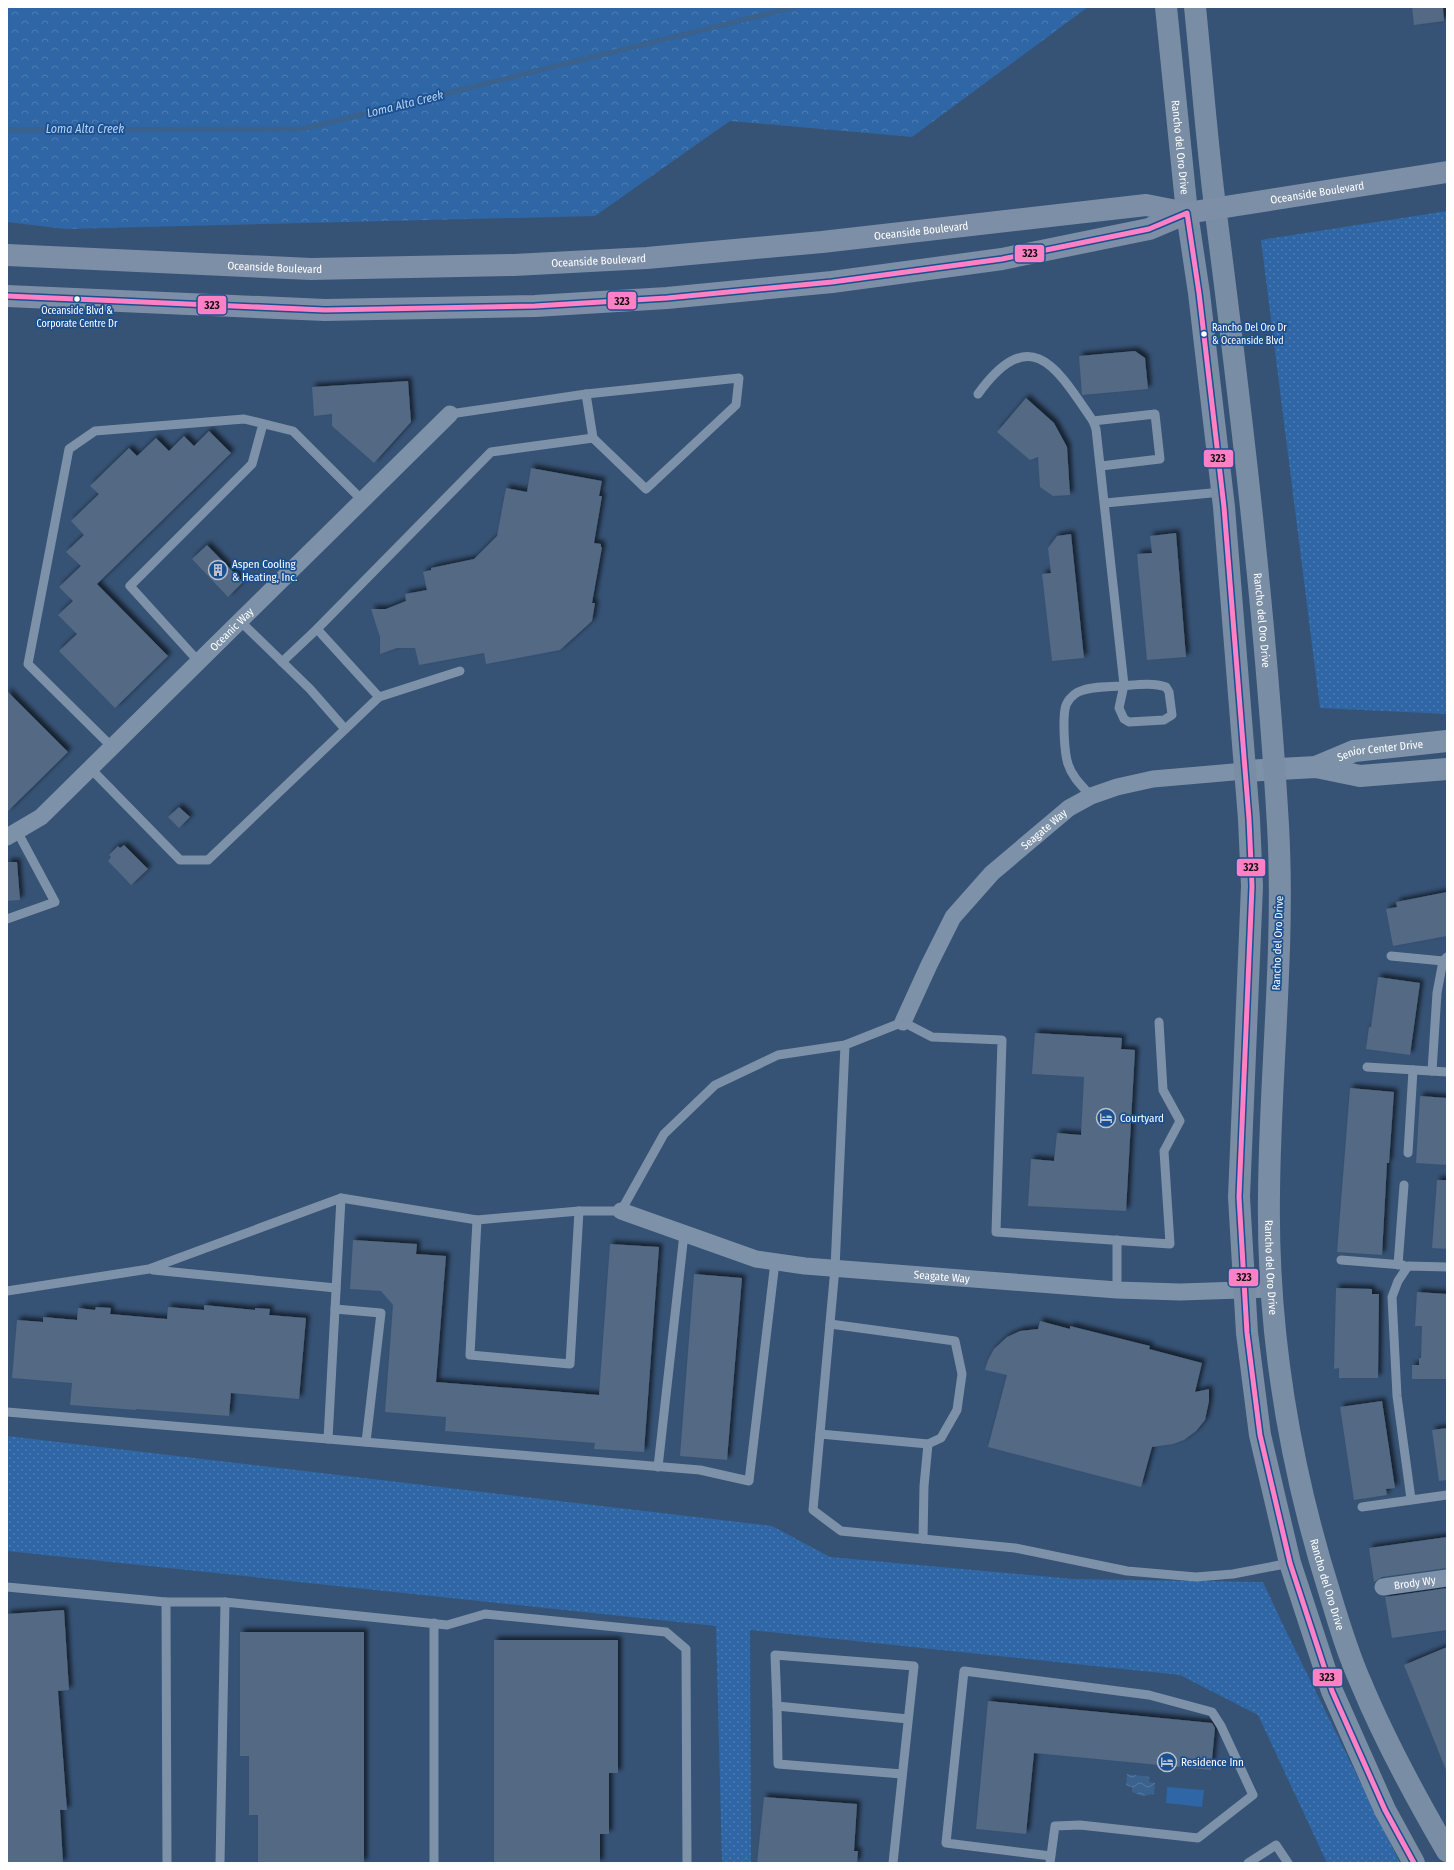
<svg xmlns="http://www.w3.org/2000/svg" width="1454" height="1870" font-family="'Fira Sans Condensed',sans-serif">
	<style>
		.grass { fill: url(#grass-dots) }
		.forest { fill: url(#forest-crowns) }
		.green { fill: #2f66a5 }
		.water { fill: url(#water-waves) }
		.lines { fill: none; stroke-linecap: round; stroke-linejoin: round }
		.stream { stroke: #3b618d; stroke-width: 5 }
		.building { fill: #526984; filter: url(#shadow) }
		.service { stroke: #7d92a8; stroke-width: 9 }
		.minor { stroke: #7d92a8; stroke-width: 17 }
		.tertiary { stroke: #7d92a8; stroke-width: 22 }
		.secondary { stroke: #798da4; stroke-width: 22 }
		.primary { stroke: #7d8ea7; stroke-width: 22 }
		.bus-1-casing { stroke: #1b4f8f; stroke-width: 8 }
		.bus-1 { stroke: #ff80c5; stroke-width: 5 }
		.bus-dot { fill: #fff; stroke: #1b4f8f; stroke-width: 1.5 }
		.labels { text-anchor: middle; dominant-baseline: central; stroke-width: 3.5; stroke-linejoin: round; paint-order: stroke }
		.bus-label { font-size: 10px; fill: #fff; stroke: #1b4f8f }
		.street-label { font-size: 11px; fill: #fff; stroke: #1b4f8f }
		.poi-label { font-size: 11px; fill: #fff; stroke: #1b4f8f; text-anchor: start }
		.water-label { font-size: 12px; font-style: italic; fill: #b5d3f5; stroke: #1b4f8f }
		.line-badge { stroke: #1b4f8f; stroke-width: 1.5 }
		.pale-badge-label { font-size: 11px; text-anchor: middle; font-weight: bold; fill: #111 }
	</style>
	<defs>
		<pattern id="grass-dots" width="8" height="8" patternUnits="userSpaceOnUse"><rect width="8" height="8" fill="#2f66a5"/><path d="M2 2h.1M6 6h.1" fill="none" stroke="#4e7db2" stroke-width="1.8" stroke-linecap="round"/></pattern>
		<pattern id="forest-crowns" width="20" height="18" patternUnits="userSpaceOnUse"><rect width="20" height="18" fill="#2f66a5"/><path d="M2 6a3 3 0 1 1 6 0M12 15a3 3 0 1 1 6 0" fill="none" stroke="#4e7db2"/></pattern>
		<pattern id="water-waves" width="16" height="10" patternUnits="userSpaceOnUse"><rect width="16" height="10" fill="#3b618d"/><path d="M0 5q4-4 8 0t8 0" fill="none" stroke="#58799e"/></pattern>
		<filter id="shadow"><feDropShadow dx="3.5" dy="-3.5" stdDeviation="2" flood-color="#0009"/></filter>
	</defs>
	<rect width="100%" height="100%" fill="#365274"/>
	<g class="grass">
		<path d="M1447 211V714L1320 708 1261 240Z"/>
		<path d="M7 1436 772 1526 830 1557 1074 1579 1263 1582 1285 1629 1400 1863H1327L1258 1715 1180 1675 750 1630 751 1863H722L716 1626 7 1551Z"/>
	</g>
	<path class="forest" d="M7 7H1088L912 137 730 121 595 216 65 229 7 222Z"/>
	<path class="green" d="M1167 1787 1204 1790 1202 1807 1166 1803Z"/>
	<path class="water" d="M1127 1774 1150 1777 1149 1782 1155 1783 1154 1794 1142 1796 1132 1792V1787L1126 1786Z"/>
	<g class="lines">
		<path class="stream" d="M7 130 303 129 795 7"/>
	</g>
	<g class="building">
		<path d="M1412 7H1443L1444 21 1414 25Z"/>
		<path d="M1135 351 1145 358 1148 389 1082 395 1079 356Z"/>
		<path d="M408 381 411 422 374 463 332 426V414L314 416 312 387Z"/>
		<path d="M1026 398 1054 423 1067 447 1070 495 1053 496 1040 487 1038 457 1030 460 997 432Z"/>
		<path d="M209 431 231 453 97 584 168 656 115 708 59 651 77 634 58 615 73 601 59 587 81 566 66 552 84 535 71 521 99 494 90 486 129 448 137 456 156 438 169 451 184 436 194 446Z"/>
		<path d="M531 468 602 481 599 496H602L594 543 601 544V547H602L592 603H595L592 621 560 650 486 664 484 653 419 665 415 648H397L380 654V637L371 609H386L406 601 405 594 427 590 423 572 431 570V568L474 559 497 536 506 488 527 492Z"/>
		<path d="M1176 533 1186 657 1147 660 1137 554 1152 553 1150 536Z"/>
		<path d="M1071 534 1084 658 1052 661 1042 574 1051 573 1048 548 1057 536Z"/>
		<path d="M207 545 243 582 228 597 192 559Z"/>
		<path d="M7 691 68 752 7 812Z"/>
		<path d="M179 807 190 817 179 828 168 817Z"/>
		<path d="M124 845 148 869 131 885 108 861 111 857 109 855 118 846 120 848Z"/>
		<path d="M7 862H17L20 900 7 901Z"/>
		<path d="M1447 892V936L1393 946 1386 909 1397 907 1396 902Z"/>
		<path d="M1378 977 1420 983 1410 1055 1366 1049 1369 1027H1371Z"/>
		<path d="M1035 1033 1122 1038 1121 1049 1135 1050 1126 1211 1028 1206 1031 1159 1054 1161 1057 1133 1081 1135 1084 1077 1032 1074Z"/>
		<path d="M1350 1088 1394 1092 1389 1163H1387L1382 1255 1337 1252Z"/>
		<path d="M1420 1096 1447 1098V1165L1416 1163Z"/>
		<path d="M1437 1180H1447V1249L1432 1248Z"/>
		<path d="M353 1240 417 1244 416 1254 446 1256 436 1382 599 1395 610 1244 659 1247 644 1452 594 1449 595 1443 445 1431 446 1417 385 1412 393 1305 381 1291 350 1289Z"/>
		<path d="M694 1274 742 1278 727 1460 680 1456Z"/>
		<path d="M1336 1288 1372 1289V1294H1379L1378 1378H1339V1368L1334 1369Z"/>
		<path d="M1417 1292 1447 1294V1379H1412V1365H1419V1358H1421L1422 1326H1415Z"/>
		<path d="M204 1305 255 1310V1308L270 1309 269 1315 306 1318 299 1399 231 1393 229 1416 136 1409V1410L70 1405 72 1383 12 1378 17 1320 43 1322V1317L77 1320 78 1308 95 1310 96 1307 111 1308 110 1314 167 1319 168 1307 204 1310Z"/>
		<path d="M1040 1321 1070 1329V1326L1150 1346 1149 1349 1202 1363 1195 1392 1209 1389V1401L1205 1420 1196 1431 1184 1440 1173 1444 1152 1447 1141 1487 988 1447 1007 1375 985 1370 988 1360 994 1349 1007 1337 1020 1331 1038 1329Z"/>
		<path d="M1382 1401 1395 1488 1386 1489 1387 1495 1354 1500 1340 1407Z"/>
		<path d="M1447 1428V1480L1439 1481 1432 1430Z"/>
		<path d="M1447 1537V1568L1382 1577 1374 1582 1369 1548Z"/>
		<path d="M1447 1588V1630L1392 1638 1385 1597Z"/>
		<path d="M64 1610 69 1690 58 1691 67 1810H60L63 1863H7V1614Z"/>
		<path d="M240 1632H364V1863H258V1815H249V1756H240Z"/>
		<path d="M494 1640H618V1773H609V1834H600V1863H494Z"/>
		<path d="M1447 1647V1770H1446L1404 1665Z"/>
		<path d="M988 1701 1212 1723 1215 1728 1211 1770 1034 1753 1026 1834 976 1829Z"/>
		<path d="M764 1797 857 1804 854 1851H858L857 1863H757Z"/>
	</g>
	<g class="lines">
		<g class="service">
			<path d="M586 394 593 438"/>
			<path d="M978 394C1031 321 1057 368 1093 421L1096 429 1124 685 1119 708 1124 719 1129 722 1164 720 1172 715 1169 692 1166 687C1152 682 1135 685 1121 686 1107 687 1091 686 1078 692 1072 695 1066 702 1065 709 1063 721 1064 752 1068 764 1072 777 1082 786 1091 796"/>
			<path d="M1093 421 1155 414 1160 459 1101 466"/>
			<path d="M1105 503 1222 492"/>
			<path d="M240 621 310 689 345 729"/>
			<path d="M317 629 491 452 593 438 646 489 736 405 739 378 586 394 450 414"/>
			<path d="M199 662 130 586 252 464 263 424"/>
			<path d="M379 697 460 671"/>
			<path d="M112 747 28 664 69 449 95 431 244 419 293 431 362 500"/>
			<path d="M91 769 180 860H208L379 697 317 629 282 662"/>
			<path d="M7 919 55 902 18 833"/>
			<path d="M1391 956 1443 961"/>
			<path d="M845 1045 835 1268 813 1510 841 1531 1015 1548 1127 1571 1196 1577 1233 1574 1290 1563"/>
			<path d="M1367 1067 1447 1072"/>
			<path d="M1432 1071 1437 993 1443 961 1447 957"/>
			<path d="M1408 1153 1413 1070"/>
			<path d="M477 1220 470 1355 570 1364 579 1211"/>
			<path d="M1117 1240V1290"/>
			<path d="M1341 1260 1403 1265"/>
			<path d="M1398 1265 1404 1185"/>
			<path d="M153 1270 336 1288"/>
			<path d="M7 1291 149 1269 341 1198 477 1220 579 1211H621L664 1134 715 1085 778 1055 845 1045 903 1022 932 1037 1002 1040 996 1232 1170 1244 1164 1151 1180 1121 1163 1090 1159 1022"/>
			<path d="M335 1309 381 1313 366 1442"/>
			<path d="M7 1412 328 1439 341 1198"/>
			<path d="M820 1434 928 1444 941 1438 957 1410 962 1374 955 1341 830 1324"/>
			<path d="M328 1439 700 1470 749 1481 775 1262"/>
			<path d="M658 1467 684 1234"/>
			<path d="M1411 1499 1397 1396 1392 1297 1398 1281 1408 1266 1447 1267"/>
			<path d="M1362 1507 1447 1495"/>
			<path d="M923 1539 924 1486 928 1444"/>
			<path d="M7 1587 166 1602"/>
			<path d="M777 1706 778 1764 902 1774"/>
			<path d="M167 1863 166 1602H225"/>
			<path d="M220 1863 225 1602 447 1625 485 1614 666 1632 686 1649 687 1863"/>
			<path d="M434 1863V1623"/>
			<path d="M893 1863 914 1666 775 1655 777 1706 908 1719"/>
			<path d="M1050 1863 1055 1826 1080 1825 1198 1838 1253 1795 1221 1726 1212 1712 1149 1695 964 1671 946 1843 1051 1856"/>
			<path d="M1248 1863 1276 1845 1288 1863"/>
		</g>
		<g class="minor">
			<path id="s1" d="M7 837 41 817 450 414"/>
			<path id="s2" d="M903 1022 929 965 953 917 992 873 1069 808 1091 796 1117 787 1153 779 1245 771"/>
			<path id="s3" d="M621 1211 756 1259 805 1266 1117 1290 1180 1292 1271 1289"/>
			<path id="s4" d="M1383 1587 1447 1578"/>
		</g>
		<g class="tertiary">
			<path id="s5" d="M1316 767 1354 751 1447 741"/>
			<path d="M1245 771 1316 767 1360 776 1447 769"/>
		</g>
		<g class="secondary">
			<path id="s6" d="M1166 7 1187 213 1199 293 1224 507 1249 819 1252 886 1239 1197 1247 1333 1260 1435 1290 1563 1332 1691 1385 1810 1414 1863"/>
			<path id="s7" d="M1195 7C1202 76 1207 145 1216 214 1242 417 1266 621 1278 825 1285 948 1270 1071 1269 1194 1267 1329 1289 1464 1330 1594 1339 1624 1348 1654 1361 1683 1385 1741 1415 1796 1447 1851"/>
		</g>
		<g class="primary">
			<path id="s8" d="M7 255 311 269 514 265 647 258 822 242 1146 205 1187 213"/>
			<path id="s9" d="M7 296 325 310 535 306 667 298 832 282 1002 259 1149 229 1187 213 1447 172"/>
		</g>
		<defs>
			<path id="bus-1" d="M7 296 325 310 535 306 667 298 832 282 1002 259 1149 229 1187 213 1199 293 1224 507 1249 819 1252 886 1239 1197 1247 1333 1260 1435 1290 1563 1332 1691 1385 1810 1414 1863"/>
		</defs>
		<use href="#bus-1" class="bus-1-casing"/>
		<use href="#bus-1" class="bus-1"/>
	</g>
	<defs>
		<symbol id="building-ring" viewBox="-11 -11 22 22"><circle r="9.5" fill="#1b4f8f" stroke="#b9c2ce" stroke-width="1.5"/><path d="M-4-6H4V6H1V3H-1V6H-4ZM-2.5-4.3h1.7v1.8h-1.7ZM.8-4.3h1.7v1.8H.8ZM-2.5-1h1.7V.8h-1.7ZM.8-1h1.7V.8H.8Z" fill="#b9c2ce"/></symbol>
		<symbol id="hotel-ring" viewBox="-11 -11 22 22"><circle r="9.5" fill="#1b4f8f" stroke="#b9c2ce" stroke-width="1.5"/><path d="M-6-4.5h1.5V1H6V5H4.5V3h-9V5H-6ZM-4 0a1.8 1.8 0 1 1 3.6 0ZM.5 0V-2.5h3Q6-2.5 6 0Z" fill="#b9c2ce"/></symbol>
	</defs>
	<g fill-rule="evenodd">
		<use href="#building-ring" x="207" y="559" width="22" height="22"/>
		<use href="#hotel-ring" x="1095" y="1107" width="22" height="22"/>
		<use href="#hotel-ring" x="1156" y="1751" width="22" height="22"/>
	</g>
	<g class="bus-dot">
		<circle cx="77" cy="299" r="3.5"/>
		<circle cx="1204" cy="334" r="3.5"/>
	</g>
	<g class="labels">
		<g class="bus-label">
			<text x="77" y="311">Oceanside Blvd &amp;<tspan x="77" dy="13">Corporate Centre Dr</tspan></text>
			<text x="1212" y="328" text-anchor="start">Rancho Del Oro Dr<tspan x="1212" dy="13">&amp; Oceanside Blvd</tspan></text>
		</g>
		<g class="street-label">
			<text stroke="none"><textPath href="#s6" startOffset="141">Rancho del Oro Drive</textPath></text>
			<text stroke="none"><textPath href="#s9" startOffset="1321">Oceanside Boulevard</textPath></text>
			<text stroke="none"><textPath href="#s8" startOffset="916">Oceanside Boulevard</textPath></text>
			<text stroke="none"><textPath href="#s8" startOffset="592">Oceanside Boulevard</textPath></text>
			<text stroke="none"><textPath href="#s8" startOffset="268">Oceanside Boulevard</textPath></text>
			<text stroke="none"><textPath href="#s7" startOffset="617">Rancho del Oro Drive</textPath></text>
			<text stroke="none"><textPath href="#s1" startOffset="307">Oceanic Way</textPath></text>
			<text stroke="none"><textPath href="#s5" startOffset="67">Senior Center Drive</textPath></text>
			<text stroke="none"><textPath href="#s2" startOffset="243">Seagate Way</textPath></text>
			<text transform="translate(1278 943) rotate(-88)">Rancho del Oro Drive</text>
			<text stroke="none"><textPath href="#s7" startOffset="1265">Rancho del Oro Drive</textPath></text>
			<text stroke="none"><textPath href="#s3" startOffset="330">Seagate Way</textPath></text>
			<text stroke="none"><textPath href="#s4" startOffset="32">Brody Wy</textPath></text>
			<text stroke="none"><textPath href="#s7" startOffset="1588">Rancho del Oro Drive</textPath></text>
		</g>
		<g class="poi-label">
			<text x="232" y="564">Aspen Cooling<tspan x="232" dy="13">&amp; Heating, Inc.</tspan></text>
			<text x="1120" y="1118">Courtyard</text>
			<text x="1181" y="1762">Residence Inn</text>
		</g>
		<g class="water-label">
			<text transform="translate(405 104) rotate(-14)">Loma Alta Creek</text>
			<text x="85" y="129">Loma Alta Creek</text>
		</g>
	</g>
	<g class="line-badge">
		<rect x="1014" y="244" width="31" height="19" rx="4" fill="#ff80c5"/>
		<rect x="607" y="291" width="30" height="19" rx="4" fill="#ff80c5"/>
		<rect x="197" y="295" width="30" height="20" rx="4" fill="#ff80c5"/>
		<rect x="1203" y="449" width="31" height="19" rx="4" fill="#ff80c5"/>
		<rect x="1236" y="858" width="30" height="19" rx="4" fill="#ff80c5"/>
		<rect x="1228" y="1268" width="31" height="19" rx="4" fill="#ff80c5"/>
		<rect x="1312" y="1668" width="31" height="19" rx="4" fill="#ff80c5"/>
	</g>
	<g class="pale-badge-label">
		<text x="1030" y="257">323</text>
		<text x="622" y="305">323</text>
		<text x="212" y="309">323</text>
		<text x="1218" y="462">323</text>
		<text x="1251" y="871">323</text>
		<text x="1244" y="1281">323</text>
		<text x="1327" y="1681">323</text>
	</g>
	<rect width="1454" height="1870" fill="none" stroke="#ffffff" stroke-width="16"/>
</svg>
